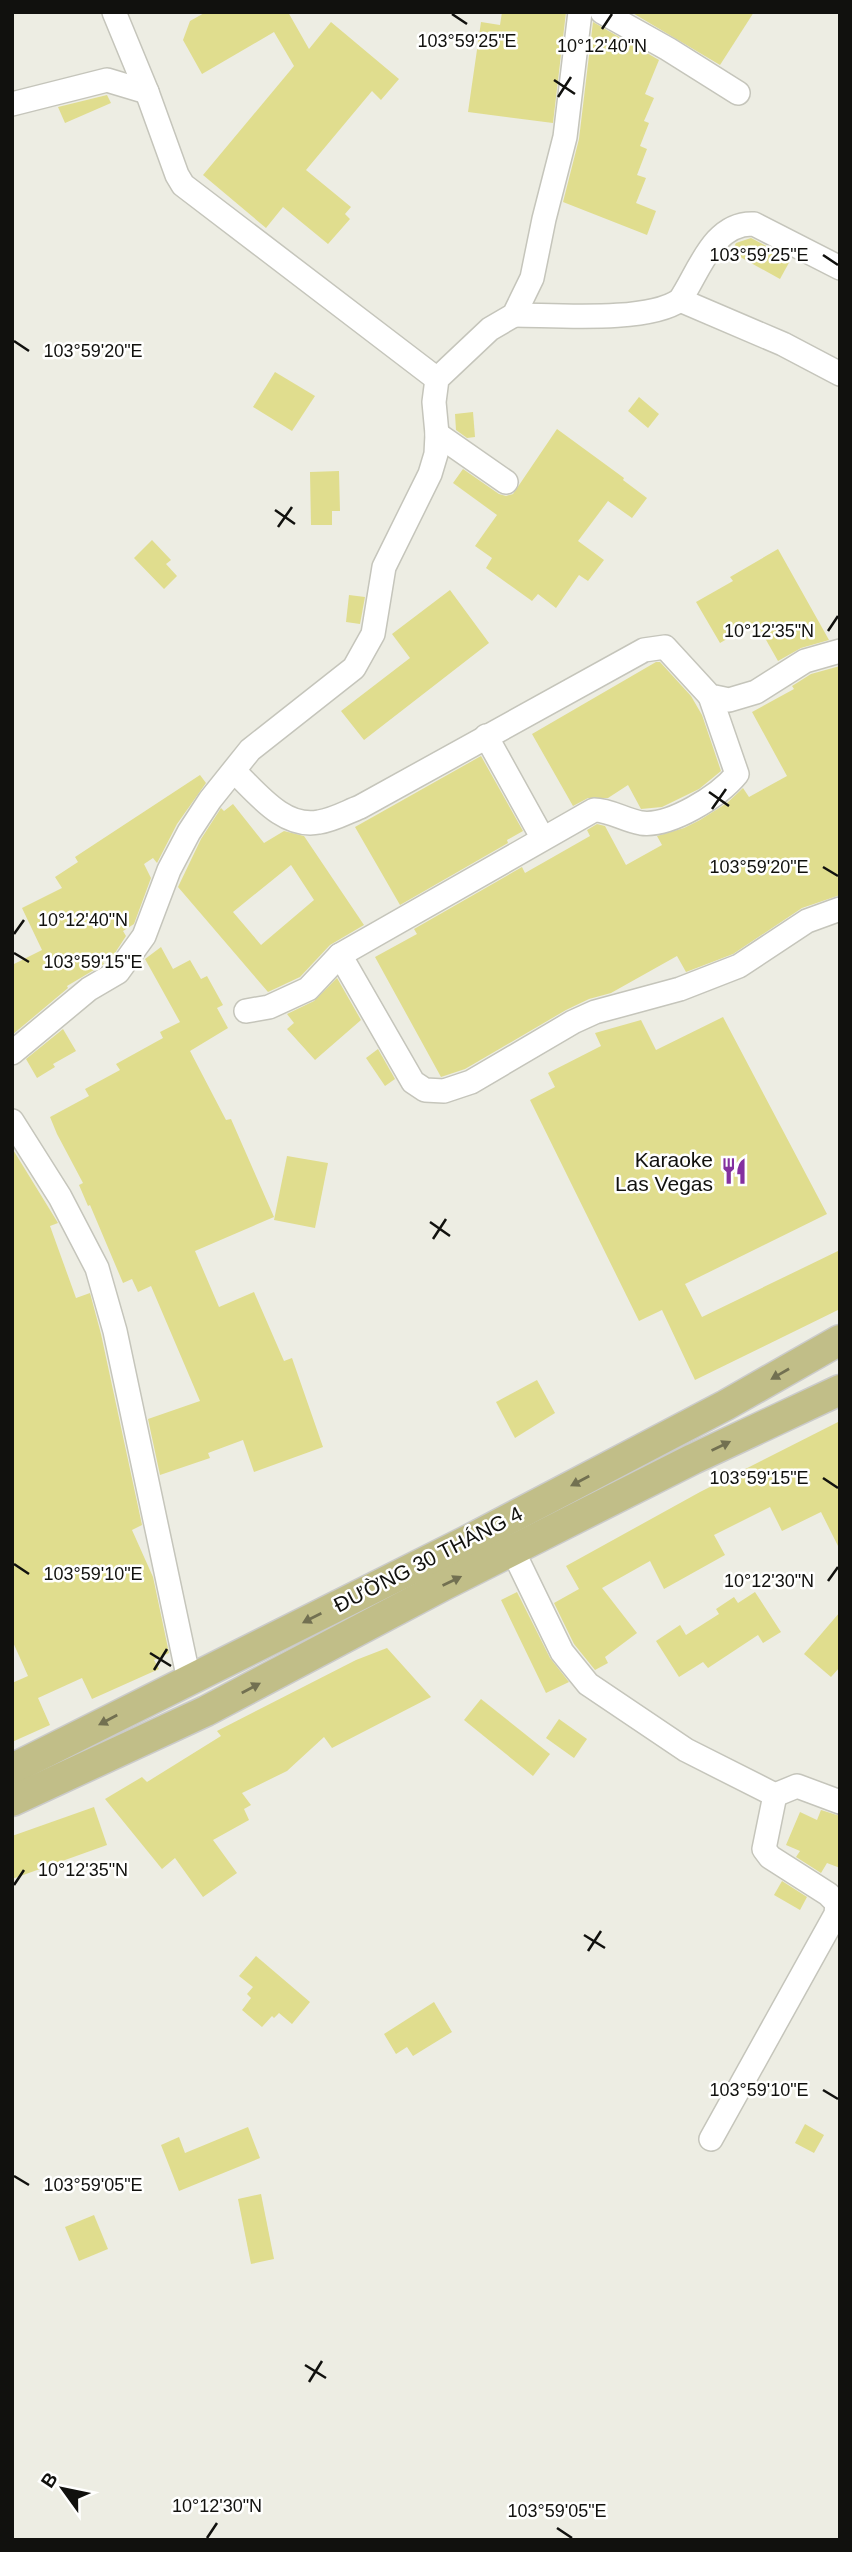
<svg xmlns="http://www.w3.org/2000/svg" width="852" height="2552" font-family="Helvetica,sans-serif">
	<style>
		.building { fill: #e0dd8e; fill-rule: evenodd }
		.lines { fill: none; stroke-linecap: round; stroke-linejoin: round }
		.minor-casing { stroke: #c5c5bb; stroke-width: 26 }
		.major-casing { stroke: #cbcbca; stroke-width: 33 }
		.minor { stroke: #fff; stroke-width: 23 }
		.major { stroke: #c1be88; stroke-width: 30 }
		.oneway { fill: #727051 }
		.ticks { fill: none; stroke: #11110e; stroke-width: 2.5 }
		.labels { text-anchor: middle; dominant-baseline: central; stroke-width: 5; stroke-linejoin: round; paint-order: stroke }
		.poi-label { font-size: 21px; fill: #11110e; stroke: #fffffe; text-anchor: end }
		.street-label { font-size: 21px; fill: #11110e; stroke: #fffffe }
		.ticks-label { font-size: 18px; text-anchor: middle; fill: #11110e; stroke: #fffffe; stroke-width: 5; stroke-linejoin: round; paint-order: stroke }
	</style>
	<rect width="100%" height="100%" fill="#edede3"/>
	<g class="building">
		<path d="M206 12H288L309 49 331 22 399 79 381 100 372 91 306 170 351 207 345 214 350 219 328 244 283 207 266 228 203 175 294 66 274 32 202 74 183 40 190 21Z"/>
		<path d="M502 12H566L553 123 468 112 481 22 500 25Z"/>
		<path d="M631 12H754L720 65Z"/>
		<path d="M593 22 659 60 645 94 654 98 644 121 649 123 640 146 647 149 637 175 646 178 636 203 656 211 647 235 563 202 579 139Z"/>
		<path d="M107 95 111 103 65 123 58 107Z"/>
		<path d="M751 238 791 259 780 279 731 252 736 243Z"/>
		<path d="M275 372 315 396 292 431 253 407Z"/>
		<path d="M639 397 659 414 648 428 628 411Z"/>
		<path d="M473 412 475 437 467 438 456 430 455 414Z"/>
		<path d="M557 429 624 478 623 480 647 498 632 518 608 501 578 541 604 560 588 581 579 575 556 608 538 594 532 601 486 568 492 558 475 546 497 515 453 483 463 469 499 494 506 496 513 494Z"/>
		<path d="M339 471 340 511H332V525H311L310 472Z"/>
		<path d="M152 540 171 560 166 564 177 576 164 589 134 558Z"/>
		<path d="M778 549 829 640 801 648 778 661 756 622 720 643 696 602 733 581 730 577Z"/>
		<path d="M450 590 489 643 364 740 341 711 410 658 392 634Z"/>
		<path d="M349 595 365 597 360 624 346 622Z"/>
		<path d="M656 662H660L691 696 702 715 721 771 699 789 662 807 641 809 628 785 608 798H588L573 806 532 734Z"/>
		<path d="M840 666V895L802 908 733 954 686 972 677 956 611 993 589 999 566 1010 465 1069 441 1077 375 957 417 934 414 929 522 867 525 873 590 836 587 830 597 824 605 826 626 865 662 845 657 836 684 828 700 820 727 803 743 788 749 797 787 776 752 712 794 689 792 686 811 674Z"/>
		<path d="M481 756 523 831 507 840 508 843 400 905 355 827Z"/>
		<path d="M200 775 206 783 177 824 157 863 153 858 144 864 151 878 134 924 123 931 126 936 113 956 103 962 104 964 67 986 68 988 12 1035V965L42 950 22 908 62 888 55 877 78 862 75 857Z"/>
		<path d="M233 804 264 843 284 831 304 836 364 925 330 945 300 977 268 992 178 887 201 839 221 808 224 811ZM291 865 314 900 261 945 233 912Z"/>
		<path d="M161 947 173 969 190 960 201 979 207 976 223 1005 217 1008 228 1028 190 1051 226 1120 231 1119 274 1217 195 1251 219 1307 254 1292 284 1361 292 1358 323 1447 254 1472 243 1440 208 1453 210 1458 160 1475 148 1419 200 1401 151 1286 138 1292 132 1279 123 1283 90 1205 88 1206 79 1185 83 1183 57 1134 50 1117 89 1096 85 1089 120 1070 116 1064 163 1038 160 1032 180 1022 145 959Z"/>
		<path d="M337 978 361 1020 315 1060 287 1029 294 1023 287 1014 314 1001Z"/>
		<path d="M723 1017 827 1214 685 1284 702 1317 840 1250V1309L695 1380 662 1310 639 1321 530 1100 555 1087 548 1073 601 1046 595 1033 641 1020 656 1050Z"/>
		<path d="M63 1029 76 1051 53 1064 55 1067 37 1078 26 1059Z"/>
		<path d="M378 1049 395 1079 385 1086 366 1058Z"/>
		<path d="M12 1148 58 1223 50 1226 76 1298 90 1293 101 1334 142 1525 132 1530 153 1577 169 1653 154 1660 159 1669 92 1699 82 1678 38 1698 50 1725 12 1742V1683L28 1676 12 1640Z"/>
		<path d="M287 1156 328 1163 315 1228 274 1220Z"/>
		<path d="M537 1380 555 1413 515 1438 496 1402Z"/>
		<path d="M840 1421V1550L821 1512 782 1531 770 1507 714 1535 725 1555 664 1589 650 1561 602 1588 637 1633 605 1657 608 1663 595 1670 574 1644 554 1603 579 1589 566 1566 700 1492Z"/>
		<path d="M517 1592 550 1658 569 1682 546 1693 501 1600Z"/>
		<path d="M755 1592 781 1632 763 1643 758 1635 708 1668 703 1662 679 1677 656 1641 680 1625 686 1635 719 1614 716 1609 734 1597 738 1603Z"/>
		<path d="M840 1612V1667L831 1677 804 1654Z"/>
		<path d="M387 1648 431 1697 332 1748 324 1737 287 1771 242 1793 251 1805 244 1809 249 1820 213 1840 237 1873 203 1897 175 1858 162 1869 105 1799 142 1777 147 1782 221 1736 217 1731 356 1660Z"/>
		<path d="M481 1699 550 1754 533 1776 464 1720Z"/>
		<path d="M559 1719 587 1739 574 1758 546 1738Z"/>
		<path d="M94 1807 107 1845 12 1879V1836Z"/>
		<path d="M821 1810 840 1816V1868L827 1863 821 1873 796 1857 800 1851 786 1845 800 1812 817 1820Z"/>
		<path d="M782 1881 807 1897 800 1910 774 1895Z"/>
		<path d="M256 1956 310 2002 292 2024 279 2013 274 2018 272 2016 262 2027 242 2010 251 1998 247 1994 253 1987 239 1976Z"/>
		<path d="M434 2002 452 2032 413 2056 407 2047 396 2054 384 2034Z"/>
		<path d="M805 2124 824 2135 814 2153 795 2143Z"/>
		<path d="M248 2127 260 2158 179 2191 161 2145 179 2137 185 2153Z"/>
		<path d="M261 2194 274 2259 251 2264 238 2199Z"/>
		<path d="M94 2215 108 2249 79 2261 65 2227Z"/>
	</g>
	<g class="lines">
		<defs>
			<g id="minor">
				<path d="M114 12 147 92 177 175 183 185 437 379"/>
				<path d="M602 12 668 49 738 93"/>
				<path d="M12 104 107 80 147 92"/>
				<path d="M680 300 783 344 840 374"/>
				<path d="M514 315C554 315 648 323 680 300 699 272 713 222 754 224L840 268"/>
				<path d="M437 434 506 482"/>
				<path d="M486 736 542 837"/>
				<path d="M234 771C257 793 284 829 319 822 333 820 347 812 360 807L644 650 665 647 710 696 729 700 756 692 805 661 840 651"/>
				<path d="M340 955 413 1082 425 1090 444 1091 471 1082 573 1022 595 1012 680 989 739 966 807 921 840 909"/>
				<path d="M246 1011 269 1007 308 989 340 955 594 810C610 810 624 820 641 823 670 827 719 796 737 774L710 696"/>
				<path d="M12 1053 89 989 118 972 144 936 169 870 189 832 210 800 250 750 354 668 373 634 384 567 430 474 436 454 437 434 434 402 437 379 490 329 514 315 532 278 544 219 565 137 580 12"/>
				<path d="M12 1121 60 1197 97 1268 115 1331 189 1680"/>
				<path d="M513 1551 562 1652 588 1684 686 1750 775 1795 797 1786 840 1802"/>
				<path d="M711 2139 836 1914 837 1903 828 1894 770 1857 764 1849 775 1795"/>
			</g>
			<g id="major">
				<path d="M12 1769 465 1542 726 1405 840 1340"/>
				<path d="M12 1801 206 1711 444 1585 693 1459 840 1390"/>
			</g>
		</defs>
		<use href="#minor" class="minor-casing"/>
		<use href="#major" class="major-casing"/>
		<use href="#minor" class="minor"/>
		<use href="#major" class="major"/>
	</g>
	<defs><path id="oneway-solid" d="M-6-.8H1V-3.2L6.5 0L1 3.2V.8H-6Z" transform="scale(1.75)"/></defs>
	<g class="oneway">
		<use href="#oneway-solid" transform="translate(780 1374) rotate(150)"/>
		<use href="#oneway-solid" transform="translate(721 1446) rotate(-26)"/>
		<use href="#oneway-solid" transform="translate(580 1481) rotate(152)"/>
		<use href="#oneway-solid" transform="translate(452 1581) rotate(-26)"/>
		<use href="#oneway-solid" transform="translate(312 1618) rotate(153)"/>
		<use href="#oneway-solid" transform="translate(251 1688) rotate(-28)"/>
		<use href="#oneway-solid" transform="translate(108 1720) rotate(152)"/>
	</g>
	<path class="ticks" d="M452 14 467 24M602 29 612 14M554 80 575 94M558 97 571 77M823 255 838 265M14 341 29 351M275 510 295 524M278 527 292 507M828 631 838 616M709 792 729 806M712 809 726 789M823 867 838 876M14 934 24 920M14 953 29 962M430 1222 450 1236M433 1239 446 1219M823 1478 838 1488M14 1564 29 1574M828 1581 838 1567M150 1653 171 1666M154 1670 167 1649M14 1885 24 1870M584 1935 605 1948M588 1951 601 1931M823 2090 838 2099M14 2176 29 2185M305 2365 326 2378M309 2382 322 2361M557 2528 572 2538M207 2538 217 2523"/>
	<defs>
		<symbol id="restaurant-bare" viewBox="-9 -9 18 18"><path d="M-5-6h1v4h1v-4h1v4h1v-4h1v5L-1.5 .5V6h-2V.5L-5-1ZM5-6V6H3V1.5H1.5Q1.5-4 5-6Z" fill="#84309f" stroke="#fffffe" stroke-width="2.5" paint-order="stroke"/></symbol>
	</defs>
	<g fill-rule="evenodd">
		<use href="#restaurant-bare" x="715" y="1152" width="38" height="38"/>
	</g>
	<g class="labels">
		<g class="poi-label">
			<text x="713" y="1159">Karaoke<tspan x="713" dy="24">Las Vegas</tspan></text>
		</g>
		<g class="street-label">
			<text transform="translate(428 1559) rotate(-27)">ĐƯỜNG 30 THÁNG 4</text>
		</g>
	</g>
	<g class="ticks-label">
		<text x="467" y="47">103°59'25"E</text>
		<text x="602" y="52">10°12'40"N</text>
		<text x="759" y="261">103°59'25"E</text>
		<text x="93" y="357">103°59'20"E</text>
		<text x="769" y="637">10°12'35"N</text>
		<text x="759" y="873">103°59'20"E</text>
		<text x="83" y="926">10°12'40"N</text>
		<text x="93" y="968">103°59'15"E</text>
		<text x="759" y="1484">103°59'15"E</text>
		<text x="93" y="1580">103°59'10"E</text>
		<text x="769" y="1587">10°12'30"N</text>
		<text x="83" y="1876">10°12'35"N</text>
		<text x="759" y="2096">103°59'10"E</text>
		<text x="93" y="2191">103°59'05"E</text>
		<text x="217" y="2512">10°12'30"N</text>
		<text x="557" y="2517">103°59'05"E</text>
	</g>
	<rect width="852" height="2552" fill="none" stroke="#11110e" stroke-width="28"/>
	<g transform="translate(63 2489) rotate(303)" stroke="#fffffe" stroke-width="5" paint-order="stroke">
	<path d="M0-5L12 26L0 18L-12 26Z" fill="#11110e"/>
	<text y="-10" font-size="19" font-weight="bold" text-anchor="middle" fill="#11110e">B</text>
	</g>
</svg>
